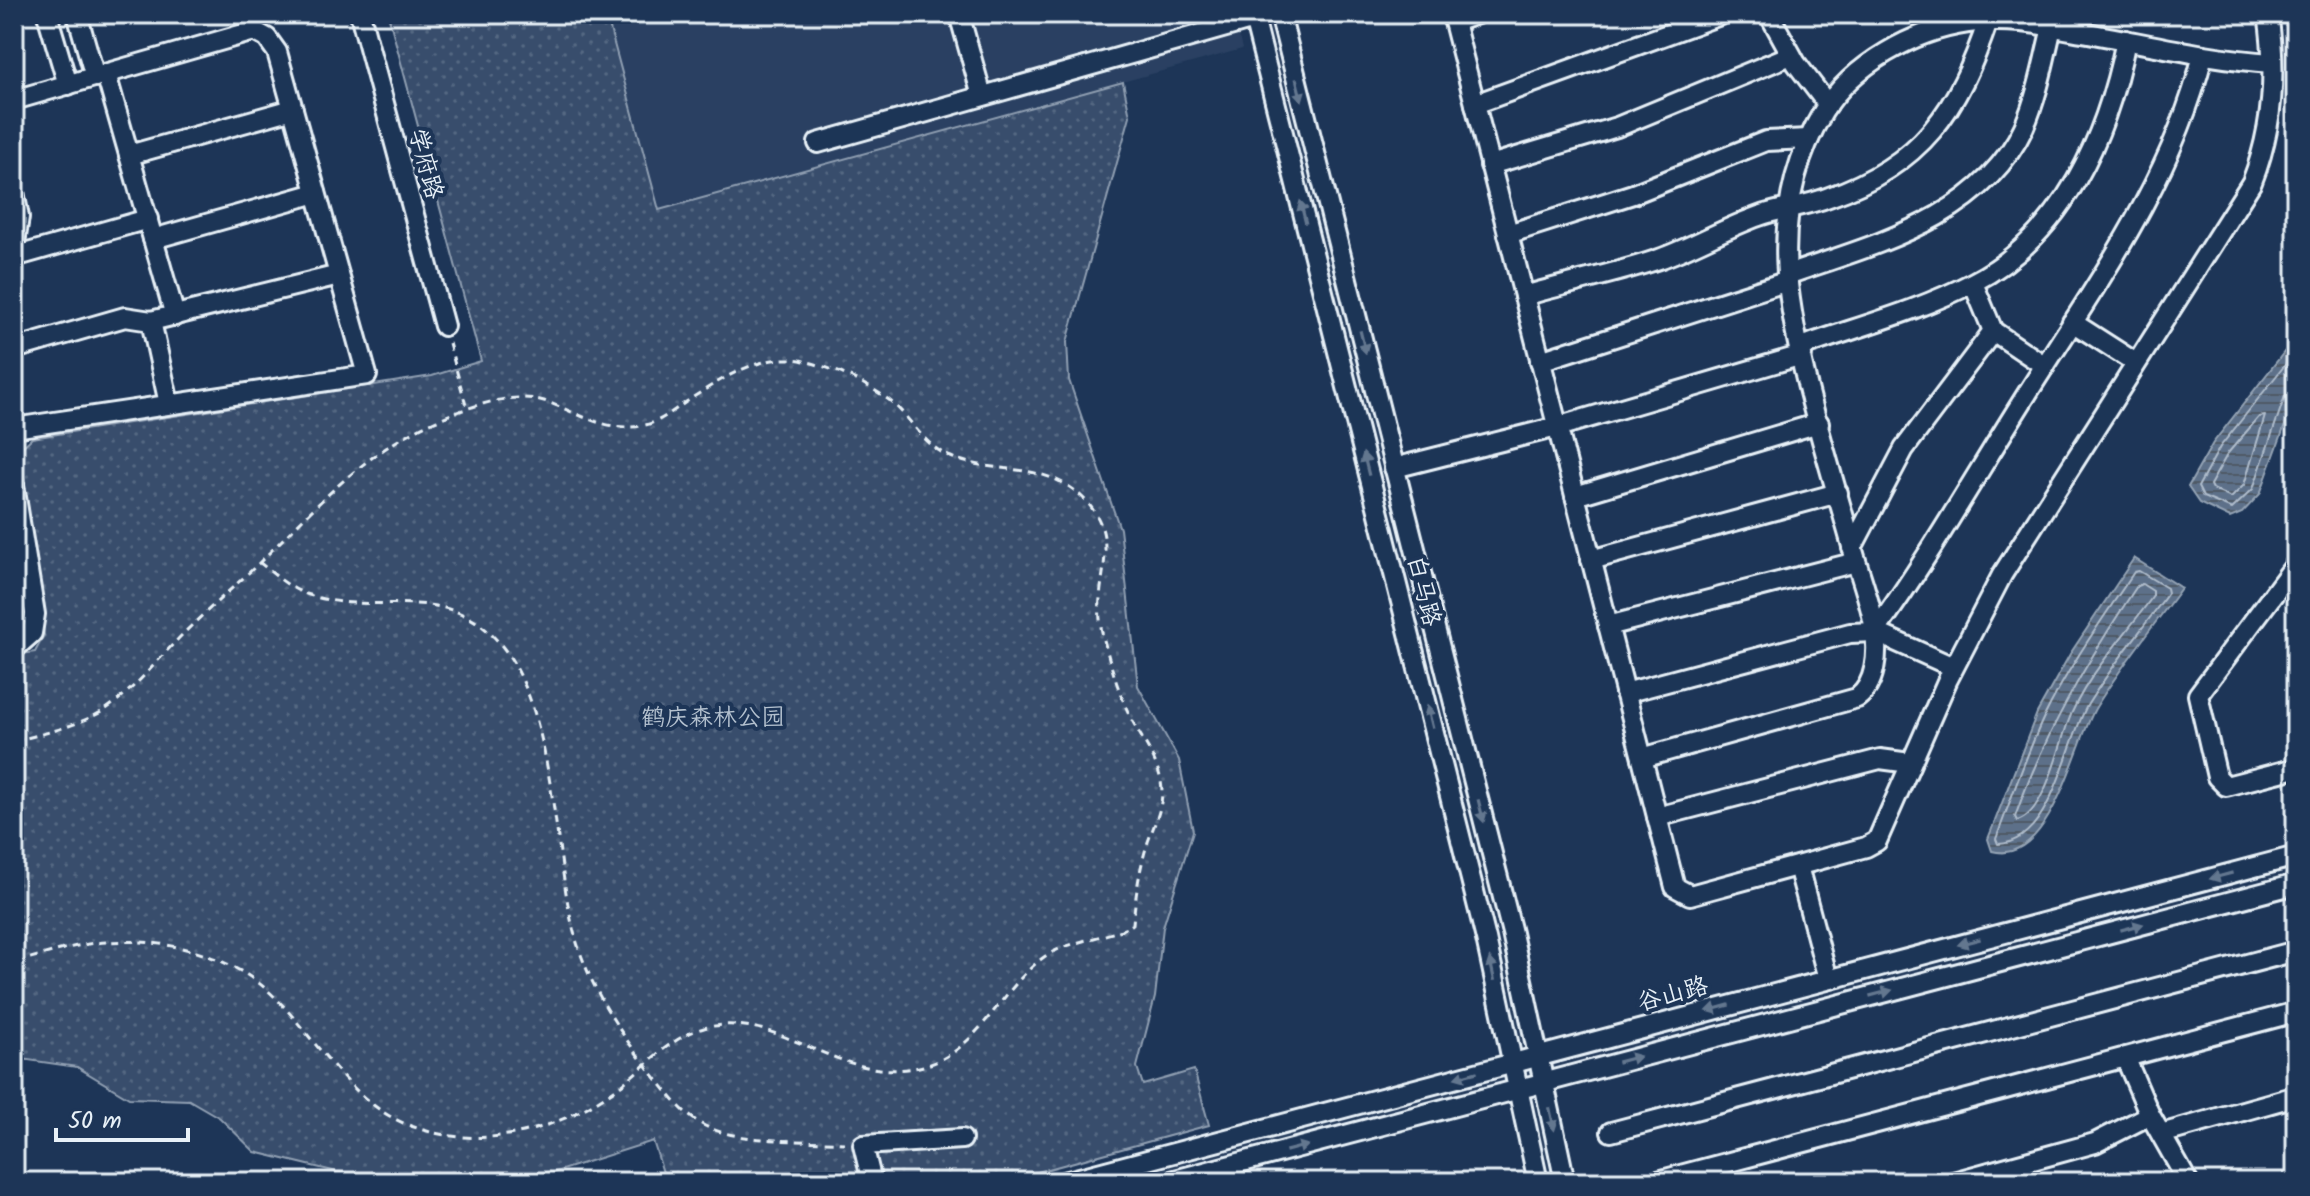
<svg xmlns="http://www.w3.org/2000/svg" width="2310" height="1196" font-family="Kalam,'LXGW WenKai TC',sans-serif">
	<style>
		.built { fill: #2a4162 }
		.park { fill: url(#park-dots); stroke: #909fb2; stroke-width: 2 }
		.water { fill: url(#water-rules); stroke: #95a4b5; stroke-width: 2 }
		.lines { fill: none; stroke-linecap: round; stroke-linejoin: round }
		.shore { stroke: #b0bdcc; stroke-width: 2 }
		.minor-casing { stroke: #e8f1f8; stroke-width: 24 }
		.path { stroke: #e8f1f8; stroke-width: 3; stroke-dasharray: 8 6; stroke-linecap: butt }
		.minor { stroke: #1d3557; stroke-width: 18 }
		.oneway { fill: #64778f }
		.labels { text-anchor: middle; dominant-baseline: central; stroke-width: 8; stroke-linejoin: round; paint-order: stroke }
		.street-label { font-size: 24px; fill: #e8f1f8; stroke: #1d3557 }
		.park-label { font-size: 24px; fill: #b3c0ce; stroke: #1d3557 }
	</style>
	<defs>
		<pattern id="park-dots" width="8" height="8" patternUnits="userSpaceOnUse" patternTransform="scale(2)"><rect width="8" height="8" fill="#374d6c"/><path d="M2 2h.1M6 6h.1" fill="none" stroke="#546782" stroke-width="1.8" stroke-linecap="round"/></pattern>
		<pattern id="water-rules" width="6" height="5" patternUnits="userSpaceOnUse" patternTransform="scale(2)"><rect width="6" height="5" fill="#5d7089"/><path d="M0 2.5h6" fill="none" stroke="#505a66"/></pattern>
	</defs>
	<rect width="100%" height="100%" fill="#1d3557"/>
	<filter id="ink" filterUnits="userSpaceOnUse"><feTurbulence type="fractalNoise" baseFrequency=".0125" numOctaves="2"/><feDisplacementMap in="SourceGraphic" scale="16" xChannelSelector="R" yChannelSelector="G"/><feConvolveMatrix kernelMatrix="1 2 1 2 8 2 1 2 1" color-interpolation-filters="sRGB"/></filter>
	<g filter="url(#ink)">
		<path class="built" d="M606 14H1233L1242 49 658 210Z"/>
		<path class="park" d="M388 14H606L659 210 1123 82 1130 116 1067 342 1069 380 1120 529 1138 686 1179 760 1193 831 1163 927 1155 997 1137 1067 1143 1085 1194 1070 1209 1125 1001 1182H689L687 1178 666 1182 653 1141 524 1182H378L255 1152 220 1118 189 1100 129 1098 77 1067 14 1058V655L35 652 44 635 20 449 32 438 432 376 481 361Z"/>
		<g class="water">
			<path d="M2296 337V395L2260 494 2242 513 2230 518 2199 503 2188 487 2213 443Z"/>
			<path d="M2134 558 2181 588C2153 627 2121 666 2096 707 2075 741 2051 867 1992 851L1988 839 2037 713 2070 654Z"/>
		</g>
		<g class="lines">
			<g class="shore">
				<path d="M2296 351 2220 447 2198 487 2203 497 2232 509 2253 489 2285 396 2296 391"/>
				<path d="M2265 416 2244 485 2231 498 2212 489 2210 485 2228 453 2259 417Z"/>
				<path d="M2139 571 2167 588 2168 593C2142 630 2112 665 2088 704 2066 741 2052 843 1998 844L1996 839C2011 799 2025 758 2043 719 2068 667 2102 620 2134 572Z"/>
				<path d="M2142 584 2153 591V596C2125 636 2083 678 2067 725 2058 750 2044 814 2017 821L2015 817C2045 732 2088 660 2137 586Z"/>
			</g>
			<defs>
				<g id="minor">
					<path d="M47 14 68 85"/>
					<path d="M77 14 95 77"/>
					<path d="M360 14 444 326"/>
					<path d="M959 14 982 96"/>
					<path d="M1253 14 1486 939 1538 1182"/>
					<path d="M1280 14 1512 933 1565 1182"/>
					<path d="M1452 14 1675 887 1690 895 1866 847 1877 841 1948 679 2002 575 2252 182C2273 128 2277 72 2268 14"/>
					<path d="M1769 14 1796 63 1828 105"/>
					<path d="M1454 22 1477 14"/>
					<path d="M106 74 175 316"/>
					<path d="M14 100 254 31 267 38 277 52 367 375 14 428"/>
					<path d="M1475 104 1723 14"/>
					<path d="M818 143 1254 19"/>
					<path d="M129 155 293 109"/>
					<path d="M1490 165 1617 127 1791 55"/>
					<path d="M14 192 19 217 14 250"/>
					<path d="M1508 234 1633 194 1766 141 1809 139"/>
					<path d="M153 239 316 193"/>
					<path d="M14 257 148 219"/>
					<path d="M1787 275C1875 244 1981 219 2024 127 2038 95 2044 60 2052 27"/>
					<path d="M1973 283 1993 331 2045 366"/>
					<path d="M1524 296C1568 283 1615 274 1659 259 1693 247 1725 228 1759 216 1782 208 1807 206 1829 197 1922 165 1958 110 1988 21"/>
					<path d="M151 321 169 404"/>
					<path d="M2072 322 2136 363"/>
					<path d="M1801 347C1857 327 1919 311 1972 283 2064 236 2107 136 2126 40"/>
					<path d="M14 349 125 317 151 321 339 275"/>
					<path d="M1540 361 1788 281"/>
					<path d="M1394 468 1557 427 1802 355"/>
					<path d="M14 485 35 614 32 633 14 649"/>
					<path d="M1575 496 1819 423"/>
					<path d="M1852 548 1904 449 1993 331"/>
					<path d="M1591 560 1838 493"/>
					<path d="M2296 564 2198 695 2217 777 2226 786 2296 768"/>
					<path d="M1608 626 1856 562"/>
					<path d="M1875 632C1930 556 1975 476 2025 397 2093 289 2172 181 2203 55"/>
					<path d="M1625 693 1850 633 1875 632 1953 667"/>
					<path d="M1642 758 1857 698C1876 684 1878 654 1875 632 1872 605 1860 576 1853 550 1830 466 1795 360 1787 274 1783 217 1793 162 1823 112 1853 64 1913 31 1968 23 2007 17 2044 25 2082 32 2145 43 2208 59 2272 63"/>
					<path d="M1657 817 1880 759 1910 763"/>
					<path d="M1798 866 1828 979"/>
					<path d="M2125 1057 2150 1115 2188 1182"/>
					<path d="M1611 1132 2296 951"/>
					<path d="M2161 1134 2296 1096"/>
					<path d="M872 1182 863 1145 962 1139"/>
					<path d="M1064 1182 2296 856"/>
					<path d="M1167 1182 2296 884"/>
					<path d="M1654 1182 2296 1012"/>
					<path d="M1953 1182 2095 1143 2150 1115"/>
				</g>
			</defs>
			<use href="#minor" class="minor-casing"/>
			<g class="path">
				<path d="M449 343 467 409"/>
				<path d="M259 562C275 575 290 589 309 595 381 619 449 576 505 650 553 714 554 846 572 924 584 978 617 1030 651 1072 669 1094 685 1119 712 1129 748 1143 805 1140 844 1143"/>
				<path d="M14 741C43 734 77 726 103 711 133 692 158 659 183 634 207 610 233 588 258 564 322 501 371 442 460 411 486 402 517 393 544 401 577 412 604 432 641 426 659 423 671 412 686 402 719 380 763 351 804 361 833 368 865 382 889 400 911 417 923 446 951 457 994 475 1042 461 1080 495 1128 540 1090 580 1102 632 1109 660 1119 695 1132 720 1144 743 1161 764 1162 791 1162 812 1152 828 1146 848 1139 872 1135 899 1133 924 1121 935 1068 940 1044 957 1002 987 979 1050 927 1065 840 1090 783 1008 704 1028 673 1036 649 1062 625 1082 567 1128 487 1153 414 1127 374 1114 347 1082 321 1051 303 1030 286 1006 265 988 217 948 144 934 83 945 59 949 37 957 14 962"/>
			</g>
			<use href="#minor" class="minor"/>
		</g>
		<defs><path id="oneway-solid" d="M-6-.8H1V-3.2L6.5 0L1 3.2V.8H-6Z" transform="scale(2)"/></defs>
		<g class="oneway">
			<use href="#oneway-solid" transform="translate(1299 90) rotate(76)"/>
			<use href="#oneway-solid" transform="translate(1303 212) rotate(-104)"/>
			<use href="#oneway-solid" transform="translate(1363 342) rotate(76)"/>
			<use href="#oneway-solid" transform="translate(1366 464) rotate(-104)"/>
			<use href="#oneway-solid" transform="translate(1430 717) rotate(-104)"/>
			<use href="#oneway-solid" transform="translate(1481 811) rotate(76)"/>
			<use href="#oneway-solid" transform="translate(2221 876) rotate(165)"/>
			<use href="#oneway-solid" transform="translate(2132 927) rotate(-15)"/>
			<use href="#oneway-solid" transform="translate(1969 942) rotate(165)"/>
			<use href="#oneway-solid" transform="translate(1492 969) rotate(-102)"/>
			<use href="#oneway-solid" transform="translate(1881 993) rotate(-15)"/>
			<use href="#oneway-solid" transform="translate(1718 1008) rotate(165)"/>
			<use href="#oneway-solid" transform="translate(1629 1059) rotate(-15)"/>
			<use href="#oneway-solid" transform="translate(1466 1075) rotate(165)"/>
			<use href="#oneway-solid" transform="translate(1552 1119) rotate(78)"/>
			<use href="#oneway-solid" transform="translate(1297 1148) rotate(-15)"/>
		</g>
	</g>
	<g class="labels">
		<g class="street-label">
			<text transform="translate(425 164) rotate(75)">学府路</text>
			<text transform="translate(1423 591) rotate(76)">白马路</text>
			<text transform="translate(1673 995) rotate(-15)">谷山路</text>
		</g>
		<g class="park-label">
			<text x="713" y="718">鹤庆森林公园</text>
		</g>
	</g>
	<rect width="2310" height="1196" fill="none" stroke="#1d3557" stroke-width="48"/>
	<rect x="24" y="24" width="2262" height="1148" fill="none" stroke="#e8f1f8" stroke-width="3" filter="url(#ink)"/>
	<path d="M56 1128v12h132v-12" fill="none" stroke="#e8f1f8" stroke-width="4"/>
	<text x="68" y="1128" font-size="24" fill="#e8f1f8" stroke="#1d3557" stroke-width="6" paint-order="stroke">50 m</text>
</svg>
